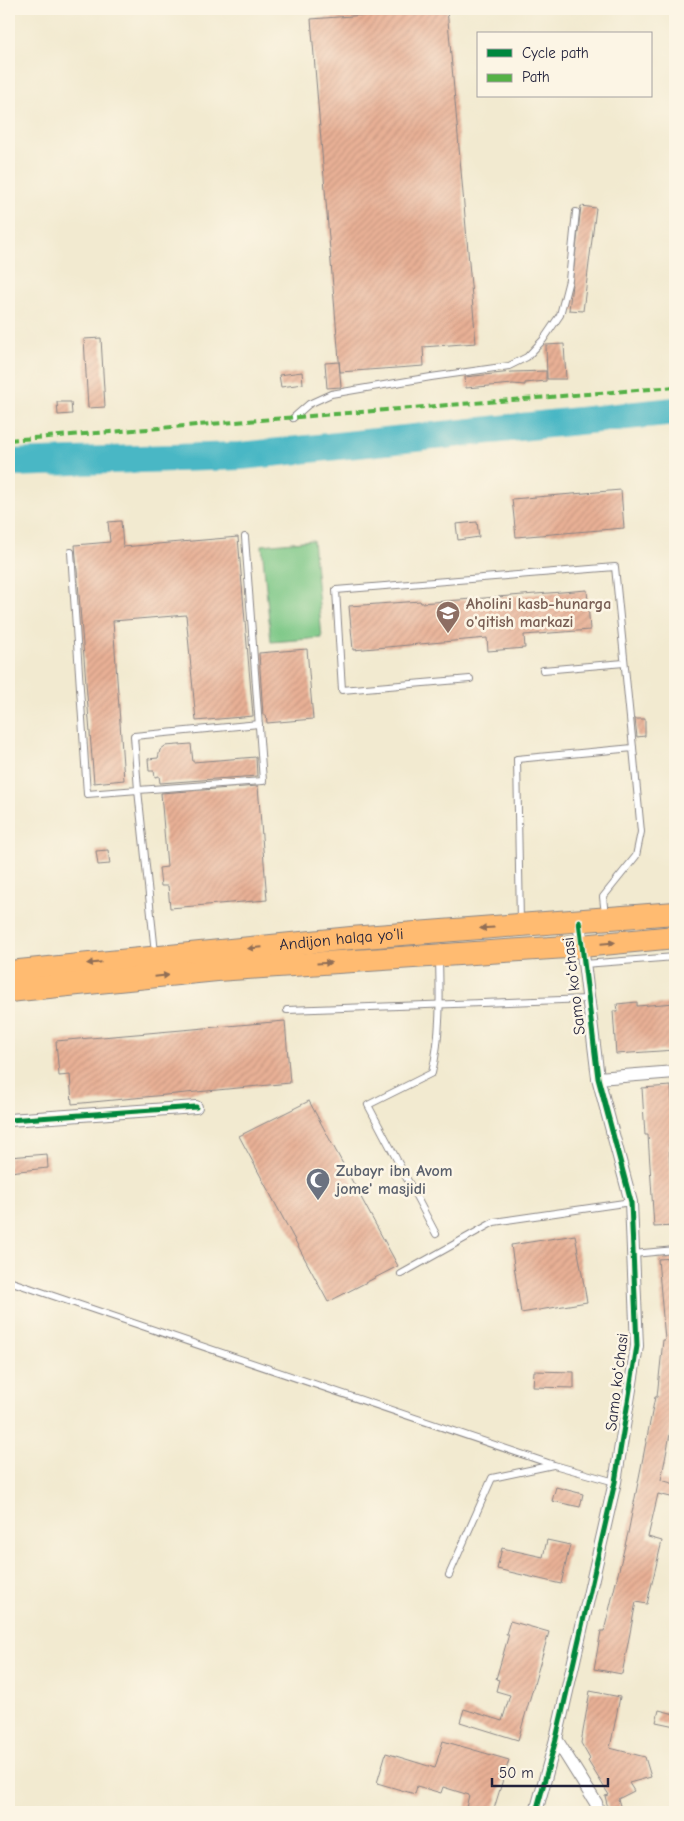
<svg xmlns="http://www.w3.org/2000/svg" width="684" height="1821" font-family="'Comic Neue',sans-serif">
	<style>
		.pitch { fill: #7bc786; stroke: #4e7460 }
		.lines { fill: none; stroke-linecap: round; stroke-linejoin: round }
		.river { stroke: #4ab7c5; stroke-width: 28 }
		.building { fill: url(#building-hatch) }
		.lane-casing { stroke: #8a8686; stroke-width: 8 }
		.street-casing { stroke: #8a8686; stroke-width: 14 }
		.highway-casing { stroke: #8a8686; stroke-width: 24 }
		.lane { stroke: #fff; stroke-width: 6 }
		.street { stroke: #fff; stroke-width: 12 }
		.highway { stroke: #ffbb71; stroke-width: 22 }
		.quiet { stroke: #55b146; stroke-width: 4; stroke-dasharray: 8 4; stroke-linecap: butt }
		.cycleway-casing { stroke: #fcf5e5; stroke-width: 8 }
		.cycleway { stroke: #00873e; stroke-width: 5 }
		.oneway { fill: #906e56 }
		.labels { text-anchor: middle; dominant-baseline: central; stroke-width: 5; stroke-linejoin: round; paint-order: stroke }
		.education-label { font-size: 16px; font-weight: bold; fill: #785e54; stroke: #fcf5e5; text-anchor: start }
		.street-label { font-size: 16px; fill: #22223b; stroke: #fcf5e5 }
		.worship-label { font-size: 16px; font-weight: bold; fill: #5b616d; stroke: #fcf5e5; text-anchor: start }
	</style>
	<defs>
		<pattern id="building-hatch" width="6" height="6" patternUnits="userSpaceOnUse" patternTransform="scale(1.25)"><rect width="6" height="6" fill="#e8b095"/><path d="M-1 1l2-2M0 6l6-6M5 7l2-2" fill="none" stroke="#c79781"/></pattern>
	</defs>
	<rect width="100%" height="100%" fill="#fcf5e5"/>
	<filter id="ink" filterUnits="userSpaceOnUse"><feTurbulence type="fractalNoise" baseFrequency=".02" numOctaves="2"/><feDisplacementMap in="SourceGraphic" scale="10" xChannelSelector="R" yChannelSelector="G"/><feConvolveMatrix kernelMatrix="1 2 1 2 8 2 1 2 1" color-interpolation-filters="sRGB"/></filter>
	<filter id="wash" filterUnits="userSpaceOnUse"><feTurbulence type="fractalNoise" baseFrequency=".0096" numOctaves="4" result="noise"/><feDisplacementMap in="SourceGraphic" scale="20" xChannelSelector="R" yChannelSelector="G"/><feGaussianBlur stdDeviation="1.12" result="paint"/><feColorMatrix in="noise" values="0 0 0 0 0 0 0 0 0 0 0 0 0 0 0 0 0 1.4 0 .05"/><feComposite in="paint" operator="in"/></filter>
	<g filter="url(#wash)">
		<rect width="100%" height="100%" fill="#f2ead0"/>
		<path class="pitch" d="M313 540 322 638 271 642 262 545Z"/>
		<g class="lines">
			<path class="river" d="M9 463 241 456 675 411"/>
		</g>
		<g id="blocks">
			<g class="building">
				<path d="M447 9 476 343 423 347 424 366 340 372 311 19Z"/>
				<path d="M581 206 596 208 583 311 569 310Z"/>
				<path d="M101 338 105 407 88 408 84 339Z"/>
				<path d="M564 344 566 379H547L546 345Z"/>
				<path d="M339 362 341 387 327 388 325 363Z"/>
				<path d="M546 371V381L525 383V385L513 384 466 388 465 377 512 372Z"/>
				<path d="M302 372 303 384 281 387 279 375Z"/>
				<path d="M57 402H71L72 414 58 415Z"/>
				<path d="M621 490 624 528 516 537 512 499Z"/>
				<path d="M121 521 123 547 238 537 253 716 196 721 186 615 113 621 124 780 94 783 75 545 110 542 108 522Z"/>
				<path d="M477 522 479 537 458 540 456 524Z"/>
				<path d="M587 590 590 630 524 635 525 648 488 651 487 638 353 650 349 606 420 601 421 603Z"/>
				<path d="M307 649 313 719 267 723 266 715H263L259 653Z"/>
				<path d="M635 719H645V736L637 737Z"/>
				<path d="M191 744 193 762 256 757 257 776 160 783 159 776 155 777 154 771H149L148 759 158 758 160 750 165 746Z"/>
				<path d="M258 786 267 900 170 908 168 886H161L159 868 167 867 161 793Z"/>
				<path d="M108 850 110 864 98 865 96 851Z"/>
				<path d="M637 1002V1006L675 1003V1050L616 1054 613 1011H618L617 1004Z"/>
				<path d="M285 1021 290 1083 72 1104 70 1075 59 1076 56 1041Z"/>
				<path d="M671 1086 673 1112 675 1115V1144H669L671 1179H675V1226L654 1227 648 1135H645L642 1088Z"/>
				<path d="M309 1101 398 1266 328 1302 239 1136Z"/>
				<path d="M47 1154 48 1168 9 1172V1157Z"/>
				<path d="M575 1235 587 1302 521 1313 511 1245Z"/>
				<path d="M675 1258V1409L661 1480 675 1484V1498L658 1494 648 1537 662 1541 647 1604 636 1602 622 1674 594 1669 601 1631H604L628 1533 655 1397H657L663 1340H665L658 1259Z"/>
				<path d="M534 1371 574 1372V1388L533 1387Z"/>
				<path d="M556 1487 583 1494 580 1507 552 1501Z"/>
				<path d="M547 1540 570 1545 561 1584 497 1569 502 1548 543 1557Z"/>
				<path d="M510 1621 549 1632 518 1740 460 1722 464 1709 502 1721 510 1695 496 1691 499 1680 496 1679 509 1634H506Z"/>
				<path d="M590 1691 620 1697 610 1748 645 1757 651 1777 629 1783 634 1791 618 1799 622 1812H609L605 1796 609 1795 588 1761 590 1759 581 1743Z"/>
				<path d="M659 1710 675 1714V1726L656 1722Z"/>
				<path d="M443 1741 509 1760 493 1812H465L469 1795 443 1787 441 1793 417 1786 415 1794 377 1783 386 1753 435 1768Z"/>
			</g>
		</g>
	</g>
	<g filter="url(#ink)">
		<use href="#blocks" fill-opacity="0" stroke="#8a8686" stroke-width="1"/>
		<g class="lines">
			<defs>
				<g id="lane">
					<path d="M293 418 309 404 331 394 431 377 509 366 527 357 543 340 560 315 569 280 576 212"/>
					<path d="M71 552 87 794 138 790 134 736 259 724"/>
					<path d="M543 670 624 663"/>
					<path d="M470 679 342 690 336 590 615 567 633 748"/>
					<path d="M520 922 517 759 633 748 641 832 636 856 603 897 605 915"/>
					<path d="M155 953 138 790 263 781 245 537"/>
					<path d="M584 964 675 957"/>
					<path d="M287 1010 588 999"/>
					<path d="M436 1234 368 1105 432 1073C441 1035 440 998 439 959"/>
					<path d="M633 1254 675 1250"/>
					<path d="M401 1274 494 1222 631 1202"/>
					<path d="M9 1281 554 1465 615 1482"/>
					<path d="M449 1575 492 1478 553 1465"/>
				</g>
				<g id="street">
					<path d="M598 1078 675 1072"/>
					<path d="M9 1120 196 1107"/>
					<path d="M556 1739 596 1803 598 1812"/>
					<path d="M536 1812 556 1739 615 1482 637 1346 631 1202 598 1078 579 921"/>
				</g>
				<g id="highway">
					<path id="s1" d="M9 972 351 938 675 913"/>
					<path d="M9 991 217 970 582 946 675 937"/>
				</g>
			</defs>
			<use href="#lane" class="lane-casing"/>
			<use href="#street" class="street-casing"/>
			<use href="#highway" class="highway-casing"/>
			<use href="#lane" class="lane"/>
			<use href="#street" class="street"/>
			<use href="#highway" class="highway"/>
			<path class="quiet" d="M9 440 675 387"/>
			<defs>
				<g id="cycleway">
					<path d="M9 1120 196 1107"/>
					<path d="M536 1812 556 1739 615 1482 637 1346 631 1202 598 1078 579 921"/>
				</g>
			</defs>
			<use href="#cycleway" class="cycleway-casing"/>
			<use href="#cycleway" class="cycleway"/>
		</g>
		<defs><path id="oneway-solid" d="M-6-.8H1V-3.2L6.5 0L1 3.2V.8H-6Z" transform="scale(1.25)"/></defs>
		<g class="oneway">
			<use href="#oneway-solid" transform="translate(487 928) rotate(176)"/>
			<use href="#oneway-solid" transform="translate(608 943) rotate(-5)"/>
			<use href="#oneway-solid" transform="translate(255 948) rotate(175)"/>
			<use href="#oneway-solid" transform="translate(94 963) rotate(174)"/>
			<use href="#oneway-solid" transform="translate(324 963) rotate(-4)"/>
			<use href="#oneway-solid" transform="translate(162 976) rotate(-6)"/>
		</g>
	</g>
	<defs>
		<symbol id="university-pin" viewBox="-11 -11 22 30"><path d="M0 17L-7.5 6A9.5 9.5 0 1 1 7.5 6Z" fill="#8d6e63" stroke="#fcf5e5"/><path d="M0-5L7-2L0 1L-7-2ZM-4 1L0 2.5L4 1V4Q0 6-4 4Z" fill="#fff"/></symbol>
		<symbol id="mosque-pin" viewBox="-11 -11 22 30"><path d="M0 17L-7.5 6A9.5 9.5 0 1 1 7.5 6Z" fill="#6b7280" stroke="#fcf5e5"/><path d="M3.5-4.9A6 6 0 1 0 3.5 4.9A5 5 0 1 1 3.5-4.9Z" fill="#fff"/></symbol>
	</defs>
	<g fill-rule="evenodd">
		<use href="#university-pin" x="434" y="599" width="28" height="38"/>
		<use href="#mosque-pin" x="304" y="1166" width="28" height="38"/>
	</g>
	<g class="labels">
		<g class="education-label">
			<text x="466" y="604">Aholini kasb-hunarga<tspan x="466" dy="18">o'qitish markazi</tspan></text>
		</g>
		<g class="street-label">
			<text stroke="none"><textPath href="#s1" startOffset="334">Andijon halqa yo‘li</textPath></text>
			<text transform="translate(574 986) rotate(-97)">Samo koʻchasi</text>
			<text transform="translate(617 1382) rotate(-83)">Samo koʻchasi</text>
		</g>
		<g class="worship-label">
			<text x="336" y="1171">Zubayr ibn Avom<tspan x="336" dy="18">jome' masjidi</tspan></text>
		</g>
	</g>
	<rect width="684" height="1821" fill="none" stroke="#fcf5e5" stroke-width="30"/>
	<rect x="477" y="32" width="175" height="65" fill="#fcf5e5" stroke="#a5a1a1"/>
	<rect x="487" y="49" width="25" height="8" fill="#00873e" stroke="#a5a1a1"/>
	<text x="522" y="58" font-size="15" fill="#22223b">Cycle path</text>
	<rect x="487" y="74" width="25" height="8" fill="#55b146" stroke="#a5a1a1"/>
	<text x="522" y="82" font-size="15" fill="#22223b">Path</text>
	<path d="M492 1778v8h116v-8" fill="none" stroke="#22223b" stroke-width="2.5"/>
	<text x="499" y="1778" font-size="15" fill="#22223b" stroke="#fcf5e5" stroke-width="4" paint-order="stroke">50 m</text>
</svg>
